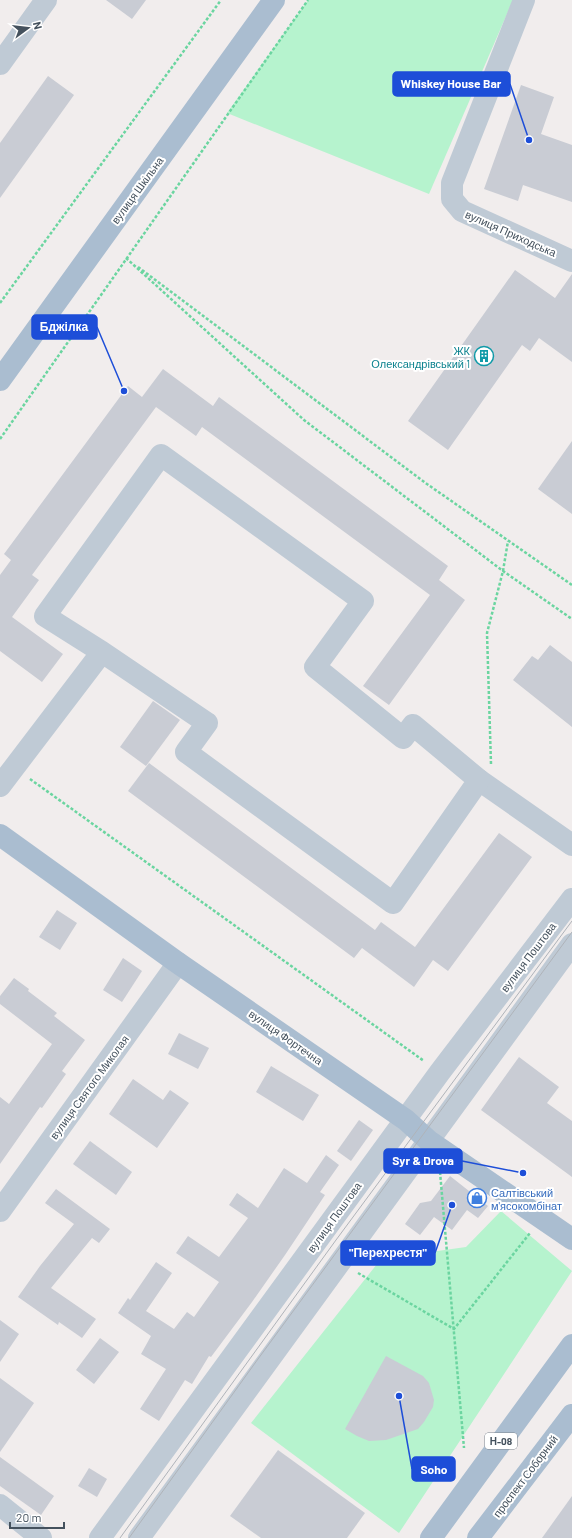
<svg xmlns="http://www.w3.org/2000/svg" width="572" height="1538" font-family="Barlow,sans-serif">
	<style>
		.green { fill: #b6f3ce }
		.building { fill: #c9ccd4 }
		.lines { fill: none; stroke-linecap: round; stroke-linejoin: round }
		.path { stroke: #6bd5a0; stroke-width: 2.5; stroke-dasharray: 3 2; stroke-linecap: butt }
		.minor { stroke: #bfcad5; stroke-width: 22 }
		.major { stroke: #aabdd0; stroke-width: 22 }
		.tram { stroke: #afb3b9; stroke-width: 1 }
		.labels { text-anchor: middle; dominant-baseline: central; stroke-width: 4; stroke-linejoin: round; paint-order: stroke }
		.shield { fill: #fff; stroke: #7c858e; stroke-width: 1 }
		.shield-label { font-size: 10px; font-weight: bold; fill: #44515d }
		.street-label { font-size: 11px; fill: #44515d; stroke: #fff }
		.culture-label { font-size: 11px; fill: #0d838f; stroke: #fff; text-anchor: end }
		.shop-label { font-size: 11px; fill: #366cbe; stroke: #fff; text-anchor: start }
		.leader { fill: none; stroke: #1d4ed8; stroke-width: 1.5 }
		.callout-dot { fill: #1d4ed8; stroke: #fff; stroke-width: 1.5 }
		.callout { fill: #1d4ed8; stroke: #1d4ed8; stroke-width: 1.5 }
		.callout-label { font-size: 12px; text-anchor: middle; font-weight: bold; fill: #fff }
	</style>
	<rect width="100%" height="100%" fill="#f1eded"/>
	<g class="green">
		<path d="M308 0H513L429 194 227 113Z"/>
		<path d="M501 1211 572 1271 399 1533 251 1423 381 1259 466 1247Z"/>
	</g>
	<g class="building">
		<path d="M106 0H146L132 19Z"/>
		<path d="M48 76 74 95 0 198V143Z"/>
		<path d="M521 85 554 97 541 134 572 145V202L523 185 518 201 484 189Z"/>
		<path d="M515 270 555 298 572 274V362L539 338 530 351 522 345 448 450 408 421Z"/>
		<path d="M163 369 213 406 219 397 448 566 439 580 465 600 389 705 363 686 430 595 202 427 196 436 156 407 32 575 39 580 12 617 63 654 42 682 0 651V575L11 560 4 554 128 386 142 397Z"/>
		<path d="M572 441V514L538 489Z"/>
		<path d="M550 645 572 662V727L513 680 532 656 538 660Z"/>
		<path d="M153 701 180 720 146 766 120 747Z"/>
		<path d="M149 763 375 930 381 922 415 947 499 833 532 857 448 971 433 960 414 987 362 948 354 958 128 791Z"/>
		<path d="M57 910 77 923 60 950 39 937Z"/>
		<path d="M123 958 142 971 122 1002 103 990Z"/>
		<path d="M14 978 29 989 28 991 57 1013 54 1016 85 1040 62 1071 66 1074 42 1108 40 1107 0 1164V1097L9 1104 52 1044 0 1004V996Z"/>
		<path d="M179 1033 209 1048 198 1069 168 1054Z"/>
		<path d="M519 1057 559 1087 547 1103 572 1121V1177L481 1110Z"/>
		<path d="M271 1066 319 1095 303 1121 256 1092Z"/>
		<path d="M133 1079 163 1100 170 1090 189 1103 157 1148 109 1114Z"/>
		<path d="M359 1120 373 1130 351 1161 337 1151Z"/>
		<path d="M90 1141 132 1172 116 1195 73 1164Z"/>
		<path d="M326 1155 339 1165 320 1192 325 1195 285 1255 252 1302 211 1357 209 1356 192 1384 185 1380 159 1421 140 1409 166 1369 141 1354 151 1336 118 1313 128 1298 130 1300 156 1262 172 1273 146 1311 174 1329 187 1312 194 1317 219 1282 176 1253 188 1236 219 1257 248 1218 229 1205 237 1193 258 1208 284 1168 307 1183Z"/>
		<path d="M450 1176 488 1206 478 1218 467 1210 452 1230 434 1217 420 1235 405 1224 420 1203 431 1201Z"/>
		<path d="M56 1189 110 1229 99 1243 92 1238 51 1288 96 1319 82 1338 59 1322 58 1325 18 1297 40 1266 74 1224 45 1203Z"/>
		<path d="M0 1320 19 1334 0 1362Z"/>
		<path d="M100 1338 119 1352 94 1384 76 1370Z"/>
		<path d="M386 1356 423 1376 429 1383 434 1400 433 1407 424 1422 418 1429 386 1440 369 1441 357 1436 345 1429Z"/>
		<path d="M0 1378 34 1403 0 1452Z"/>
		<path d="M278 1450 365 1513 347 1538H261L230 1516Z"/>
		<path d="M0 1457 54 1496 41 1515 0 1486Z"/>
		<path d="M89 1468 107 1479 97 1497 78 1486Z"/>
		<path d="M572 1496V1538H542Z"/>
	</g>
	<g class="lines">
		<g class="path">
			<path d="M126 258 304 420 503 571 572 619"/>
			<path d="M138 267 427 484 572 585"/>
			<path d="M0 303 221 0"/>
			<path d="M0 439 308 0"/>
			<path d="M491 764 487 633 503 571 508 541"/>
			<path d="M30 779 424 1061"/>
			<path d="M440 1172 464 1448"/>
			<path d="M358 1273 454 1329 530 1233"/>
		</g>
		<g class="minor">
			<path d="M524 0 452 183V199L462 211 572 261"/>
			<path d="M0 64 46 0"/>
			<path d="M479 780 572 845"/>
			<path d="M0 786 102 652 45 616 161 455 363 601 315 667 403 738 413 725 479 780 393 903 186 752 207 723 102 652"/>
			<path d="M0 1211 178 963"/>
			<path d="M0 1505 41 1538"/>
			<path d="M100 1538 440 1072 572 899"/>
			<path d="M139 1538 572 944"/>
		</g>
		<g class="major">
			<path d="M0 380 274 0"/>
			<path d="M0 835 178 963 406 1120 429 1141 572 1239"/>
			<path d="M431 1538 572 1345"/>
			<path d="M478 1538 572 1415"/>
		</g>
		<g class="tram">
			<path d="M120 1538 336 1240 572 921"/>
			<path d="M129 1538 258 1359 572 932"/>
		</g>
	</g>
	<defs>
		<symbol id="building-ring" viewBox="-11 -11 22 22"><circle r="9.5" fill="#fff" stroke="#0f9aa8" stroke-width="1.5"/><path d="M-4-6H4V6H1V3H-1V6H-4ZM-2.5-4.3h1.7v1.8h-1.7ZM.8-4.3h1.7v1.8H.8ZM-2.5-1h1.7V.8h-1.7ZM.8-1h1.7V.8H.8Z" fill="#0f9aa8"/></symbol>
		<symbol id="shop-ring" viewBox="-11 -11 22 22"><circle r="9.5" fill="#fff" stroke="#3f7fe0" stroke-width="1.5"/><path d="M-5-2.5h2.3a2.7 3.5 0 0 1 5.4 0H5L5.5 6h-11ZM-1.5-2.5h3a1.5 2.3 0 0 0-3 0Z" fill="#3f7fe0"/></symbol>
	</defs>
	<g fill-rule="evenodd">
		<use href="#building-ring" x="473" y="345" width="22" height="22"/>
		<use href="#shop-ring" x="466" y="1187" width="22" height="22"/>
	</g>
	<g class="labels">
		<rect class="shield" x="485" y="1433" width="32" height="16" rx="3"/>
		<g class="shield-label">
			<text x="501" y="1441">Н-08</text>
		</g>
		<g class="street-label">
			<text transform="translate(137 190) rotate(-54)">вулиця Шкільна</text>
			<text transform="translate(511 233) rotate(24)">вулиця Приходська</text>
			<text transform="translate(528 957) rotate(-53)">вулиця Поштова</text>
			<text transform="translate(286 1037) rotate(35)">вулиця Фортечна</text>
			<text transform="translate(89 1087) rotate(-54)">вулиця Святого Миколая</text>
			<text transform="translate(334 1217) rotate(-54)">вулиця Поштова</text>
			<text transform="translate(525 1476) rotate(-53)">проспект Соборний</text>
		</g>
		<g class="culture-label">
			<text x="470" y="350">ЖК<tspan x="470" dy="13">Олександрівський 1</tspan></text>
		</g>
		<g class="shop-label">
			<text x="491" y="1192">Салтівський<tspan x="491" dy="13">м'ясокомбінат</tspan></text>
		</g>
	</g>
	<path class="leader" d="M529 140L510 84M124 391L97 327M523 1173L462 1161M452 1205L435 1253M399 1396L412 1469"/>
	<g class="callout-dot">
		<circle cx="529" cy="140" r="4"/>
		<circle cx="124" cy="391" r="4"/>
		<circle cx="523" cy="1173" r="4"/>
		<circle cx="452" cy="1205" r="4"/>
		<circle cx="399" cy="1396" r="4"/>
	</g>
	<g class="callout">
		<rect x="393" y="72" width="117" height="24" rx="4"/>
		<rect x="32" y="315" width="65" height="24" rx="4"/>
		<rect x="384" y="1149" width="78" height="24" rx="4"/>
		<rect x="341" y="1241" width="94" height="24" rx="4"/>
		<rect x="412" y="1457" width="43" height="24" rx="4"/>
	</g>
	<g class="callout-label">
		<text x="451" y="88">Whiskey House Bar</text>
		<text x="64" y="331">Бджілка</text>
		<text x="423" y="1165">Syr &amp; Drova</text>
		<text x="388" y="1257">"Перехрестя"</text>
		<text x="434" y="1474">Soho</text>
	</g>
	<g transform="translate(28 28) rotate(75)" stroke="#ffffff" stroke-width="3" paint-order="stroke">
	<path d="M0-3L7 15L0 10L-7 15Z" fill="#44515d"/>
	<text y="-6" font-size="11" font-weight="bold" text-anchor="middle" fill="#44515d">N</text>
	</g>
	<path d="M10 1522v6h54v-6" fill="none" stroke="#44515d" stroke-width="2"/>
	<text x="16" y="1522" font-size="12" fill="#44515d" stroke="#ffffff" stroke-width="3" paint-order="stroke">20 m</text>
</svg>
